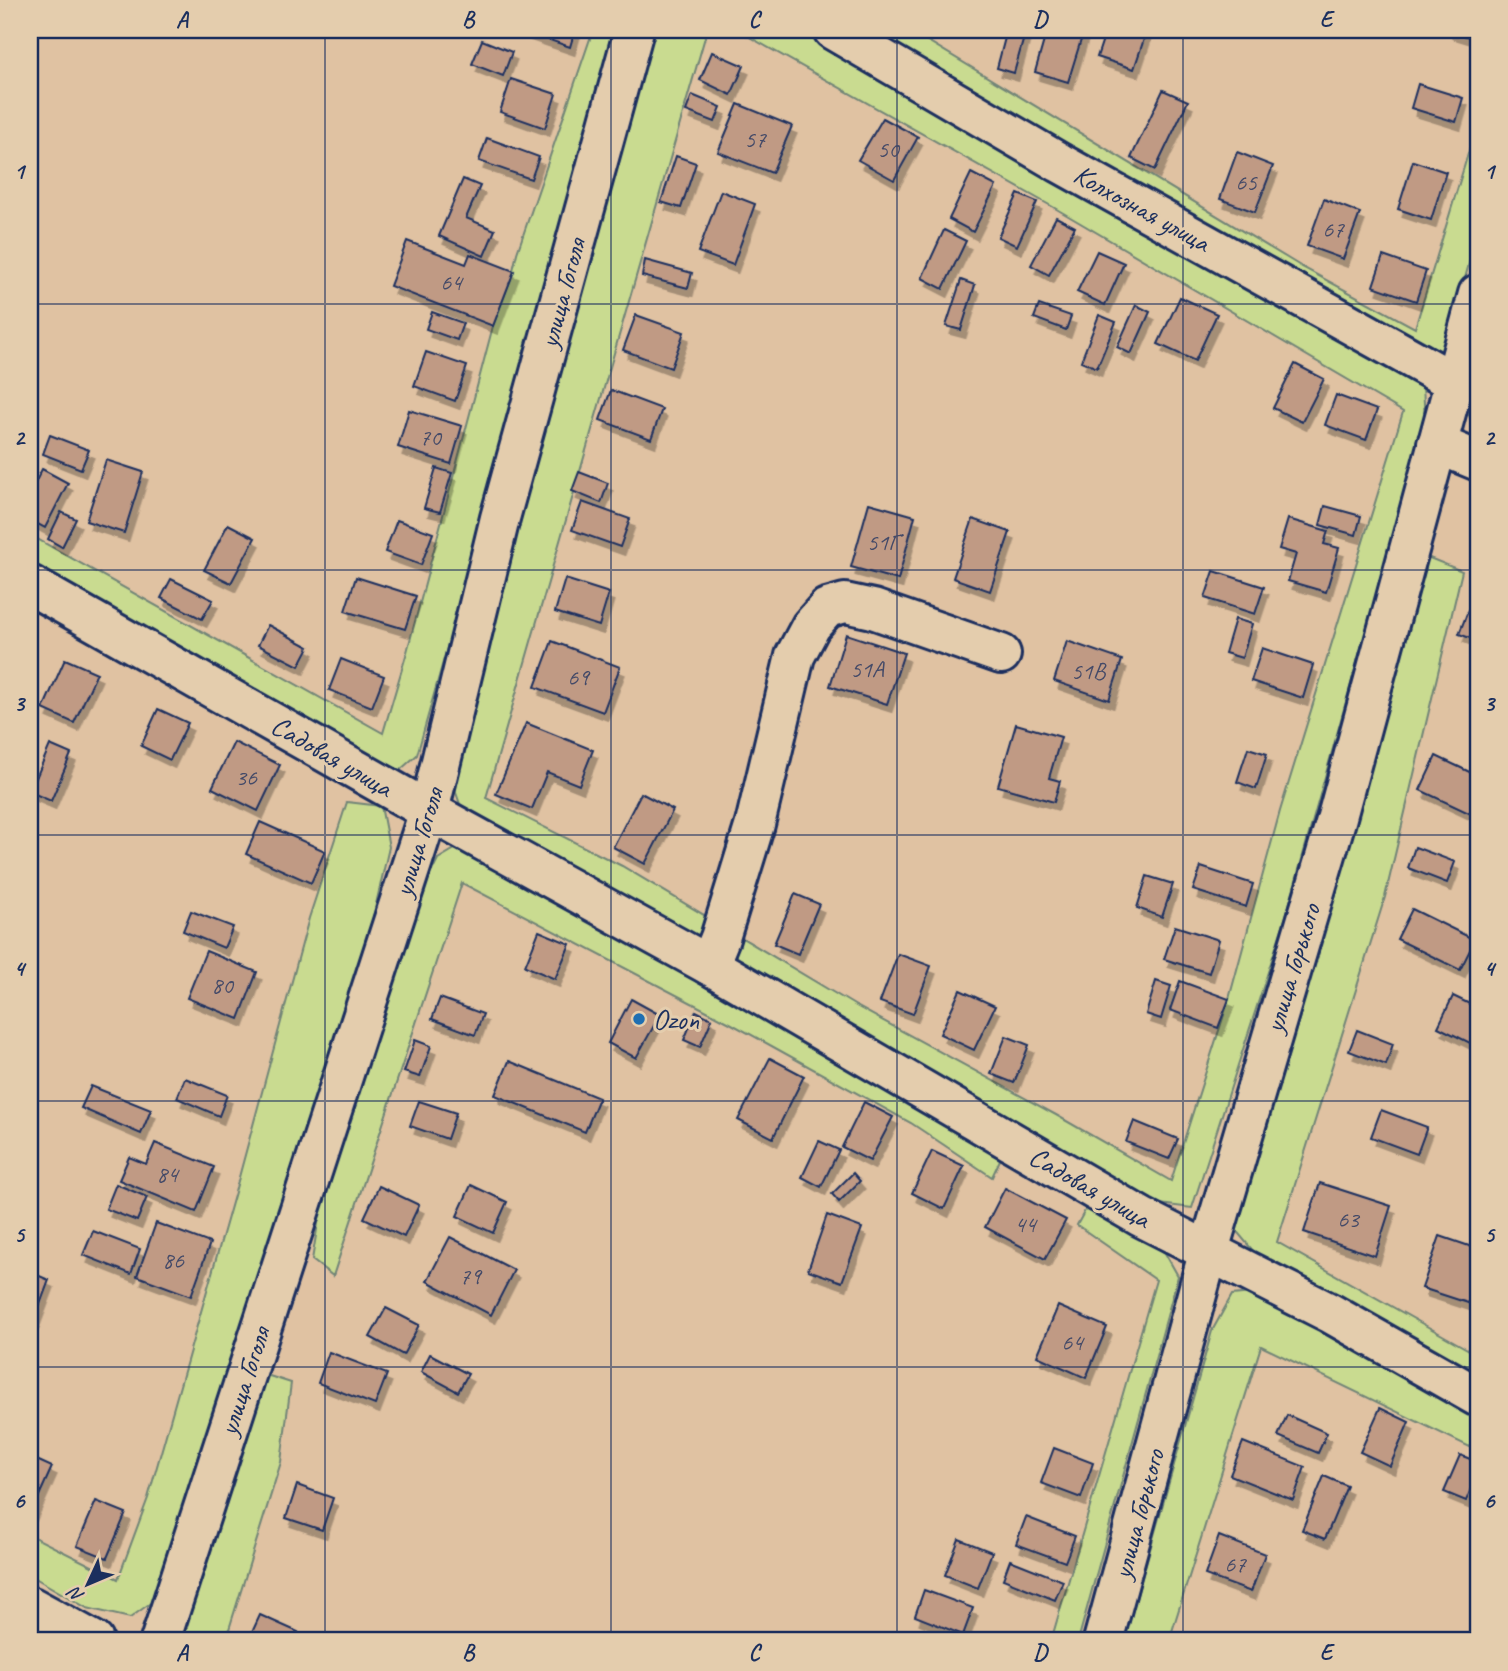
<svg xmlns="http://www.w3.org/2000/svg" width="1508" height="1671" font-family="Caveat,sans-serif">
	<style>
		.green { fill: #c9db90; stroke: #728577; stroke-width: 2 }
		.building { fill: #c09a84; stroke: #1b2f5e; stroke-width: 2; filter: url(#shadow) }
		.lines { fill: none; stroke-linecap: round; stroke-linejoin: round }
		.minor-casing { stroke: #1b2f5e; stroke-width: 44 }
		.minor { stroke: #e4cdad; stroke-width: 38 }
		.grid { fill: none; stroke: #1b2f5e; stroke-width: 2; stroke-opacity: 0.55 }
		.poi-dot { fill: #1f6fb2; stroke: #e4cdad; stroke-width: 2.5 }
		.labels { text-anchor: middle; dominant-baseline: central; stroke-width: 6; stroke-linejoin: round; paint-order: stroke }
		.number-label { font-size: 24px; fill: #444a68 }
		.street-label { font-size: 28px; fill: #1b2f5e; stroke: #e4cdad }
		.poi-label { font-size: 28px; fill: #1b2f5e; stroke: #e4cdad; text-anchor: start }
		.neatline { fill: none; stroke: #1b2f5e; stroke-width: 2.5 }
		.grid-label { font-size: 23px; text-anchor: middle; font-weight: bold; fill: #1b2f5e }
	</style>
	<defs>
		<filter id="shadow"><feDropShadow dx="4.5" dy="8" stdDeviation="0" flood-color="#0004"/></filter>
	</defs>
	<rect width="100%" height="100%" fill="#e0c2a2"/>
	<filter id="ink" filterUnits="userSpaceOnUse"><feTurbulence type="fractalNoise" baseFrequency=".0143" numOctaves="2"/><feDisplacementMap in="SourceGraphic" scale="14" xChannelSelector="R" yChannelSelector="G"/><feConvolveMatrix kernelMatrix="1 2 1 2 8 2 1 2 1" color-interpolation-filters="sRGB"/></filter>
	<g filter="url(#ink)">
		<g class="green">
			<path d="M593 30H620L417 755 400 770 336 741 30 566V535L383 733 407 652 493 326 511 279 517 253Z"/>
			<path d="M650 30H707L486 798 622 866 856 1006 1056 1115 1171 1181 1229 999 1280 811 1403 412 1053 207 737 30H798L1038 169 1423 386 1425 420 1286 916 1192 1208 1151 1203 750 966 461 807 453 784 516 503Z"/>
			<path d="M861 30H906L921 37 1302 267 1415 328 1478 121V231L1445 351 1416 348Z"/>
			<path d="M1478 383V439L1469 415Z"/>
			<path d="M1427 557 1462 571 1385 897 1277 1242 1478 1355V1382L1254 1252 1234 1228 1341 875Z"/>
			<path d="M347 802 381 806 389 847 362 966 156 1599 130 1618 87 1608 30 1575V1535L118 1579 148 1498 235 1192 309 918Z"/>
			<path d="M465 843 1006 1147 992 1177 911 1123 730 1023 462 883 333 1276 312 1260 327 1168 416 903 438 859Z"/>
			<path d="M1088 1205 1127 1226 1165 1253 1178 1276 1078 1641H1051L1156 1280 1077 1225Z"/>
			<path d="M1252 1293 1478 1414V1451L1261 1346 1169 1641H1124L1212 1331 1232 1295Z"/>
			<path d="M260 1373 291 1383 281 1462 226 1639 230 1641H181L179 1638Z"/>
		</g>
		<g class="building">
			<path d="M527 30H575L570 47 526 32Z"/>
			<path d="M1007 30H1026L1014 73 997 68Z"/>
			<path d="M1047 30H1084L1068 82 1035 72Z"/>
			<path d="M1106 30H1147L1134 69 1097 57Z"/>
			<path d="M1447 30H1475L1473 38Z"/>
			<path d="M482 40 512 52 503 76 472 64Z"/>
			<path d="M712 52 744 66 731 95 700 80Z"/>
			<path d="M511 79 556 94 545 128 500 112Z"/>
			<path d="M1418 84 1463 98 1456 122 1411 108Z"/>
			<path d="M1163 90 1188 101 1155 170 1131 158Z"/>
			<path d="M692 95 721 107 715 122 686 111Z"/>
			<path d="M738 104 792 126 772 173 718 152Z"/>
			<path d="M883 118 918 137 894 180 858 160Z"/>
			<path d="M487 138 539 157 531 179 479 161Z"/>
			<path d="M1237 152 1273 166 1255 212 1220 199Z"/>
			<path d="M676 156 696 163 681 208 661 202Z"/>
			<path d="M1413 161 1446 172 1431 220 1398 209Z"/>
			<path d="M971 173 996 186 973 232 949 219Z"/>
			<path d="M463 179 480 186 466 218 495 230 484 256 439 236Z"/>
			<path d="M721 191 755 204 733 265 698 252Z"/>
			<path d="M1018 194 1037 202 1017 246 998 237Z"/>
			<path d="M1324 199 1360 213 1343 259 1307 246Z"/>
			<path d="M1056 217 1075 227 1049 275 1031 265Z"/>
			<path d="M944 230 966 241 943 289 922 278Z"/>
			<path d="M407 241 466 264 470 254 514 271 493 326 390 286Z"/>
			<path d="M1097 251 1124 263 1105 305 1077 292Z"/>
			<path d="M1383 256 1426 271 1416 301 1373 286Z"/>
			<path d="M645 260 692 273 688 288 642 276Z"/>
			<path d="M961 280 975 285 961 330 946 326Z"/>
			<path d="M1180 297 1217 314 1195 361 1158 344Z"/>
			<path d="M1039 305 1071 316 1066 330 1034 318Z"/>
			<path d="M1136 305 1150 312 1131 354 1117 347Z"/>
			<path d="M432 312 463 323 457 340 426 329Z"/>
			<path d="M636 315 684 332 671 368 623 350Z"/>
			<path d="M1099 315 1116 322 1097 368 1081 361Z"/>
			<path d="M426 352 467 366 455 401 414 386Z"/>
			<path d="M1295 364 1324 379 1302 422 1273 408Z"/>
			<path d="M611 390 662 409 651 439 600 420Z"/>
			<path d="M1336 395 1377 410 1366 440 1325 425Z"/>
			<path d="M409 410 462 426 451 464 398 447Z"/>
			<path d="M50 435 89 450 81 469 43 454Z"/>
			<path d="M106 460 143 472 124 533 86 521Z"/>
			<path d="M436 468 452 473 440 512 424 508Z"/>
			<path d="M42 469 68 483 45 528 30 520V493Z"/>
			<path d="M579 472 608 483 601 503 572 491Z"/>
			<path d="M582 502 630 519 620 547 572 530Z"/>
			<path d="M869 503 915 516 898 580 851 567Z"/>
			<path d="M1325 506 1361 516 1356 535 1320 525Z"/>
			<path d="M61 512 76 519 62 547 48 539Z"/>
			<path d="M973 519 1010 532 990 591 953 578Z"/>
			<path d="M1288 519 1328 531 1324 544 1339 548 1326 592 1288 581 1296 554 1279 549Z"/>
			<path d="M397 520 433 533 421 565 385 552Z"/>
			<path d="M228 524 255 538 231 583 204 570Z"/>
			<path d="M1214 571 1264 587 1255 614 1205 598Z"/>
			<path d="M356 577 416 596 405 629 345 611Z"/>
			<path d="M171 579 213 600 202 619 161 598Z"/>
			<path d="M565 579 609 593 599 626 555 612Z"/>
			<path d="M1473 598 1478 600V641L1459 634Z"/>
			<path d="M1235 619 1252 624 1242 658 1225 653Z"/>
			<path d="M268 625 309 647 299 666 258 645Z"/>
			<path d="M846 634 904 653 887 704 830 686Z"/>
			<path d="M552 641 620 667 603 712 535 687Z"/>
			<path d="M1067 641 1122 660 1109 700 1054 681Z"/>
			<path d="M1262 648 1313 665 1303 698 1251 681Z"/>
			<path d="M65 659 97 673 74 723 43 709Z"/>
			<path d="M341 659 384 676 372 707 329 690Z"/>
			<path d="M158 709 188 723 170 760 141 746Z"/>
			<path d="M526 723 593 750 579 785 547 772 532 809 496 794Z"/>
			<path d="M1016 724 1061 737 1049 778 1060 781 1054 802 998 786Z"/>
			<path d="M234 742 280 765 258 811 212 788Z"/>
			<path d="M50 745 71 754 51 801 30 792Z"/>
			<path d="M1248 748 1267 754 1256 789 1237 782Z"/>
			<path d="M1436 756 1478 776V803L1473 815 1420 790Z"/>
			<path d="M641 793 673 810 645 864 613 847Z"/>
			<path d="M260 822 325 851 311 883 246 854Z"/>
			<path d="M1415 847 1455 862 1447 883 1408 868Z"/>
			<path d="M1201 867 1253 884 1246 907 1193 890Z"/>
			<path d="M1147 876 1173 884 1162 917 1137 908Z"/>
			<path d="M795 894 819 904 798 954 774 944Z"/>
			<path d="M1412 909 1475 940 1460 970 1397 939Z"/>
			<path d="M191 911 233 927 224 948 183 931Z"/>
			<path d="M1175 926 1219 940 1209 973 1164 959Z"/>
			<path d="M539 931 570 944 555 979 525 966Z"/>
			<path d="M206 951 257 972 239 1019 187 998Z"/>
			<path d="M898 954 931 966 913 1014 880 1002Z"/>
			<path d="M1156 981 1171 986 1161 1019 1146 1014Z"/>
			<path d="M1180 981 1229 999 1218 1028 1170 1010Z"/>
			<path d="M960 990 995 1006 974 1050 940 1034Z"/>
			<path d="M1453 996 1478 1008V1047L1438 1027Z"/>
			<path d="M440 998 483 1014 475 1035 432 1019Z"/>
			<path d="M631 999 660 1015 636 1058 608 1043Z"/>
			<path d="M696 1011 712 1019 700 1047 684 1040Z"/>
			<path d="M1357 1030 1393 1044 1386 1065 1349 1051Z"/>
			<path d="M1006 1036 1029 1045 1014 1083 991 1074Z"/>
			<path d="M415 1040 431 1046 420 1077 404 1072Z"/>
			<path d="M770 1058 804 1076 773 1138 738 1120Z"/>
			<path d="M509 1061 599 1098 585 1132 495 1095Z"/>
			<path d="M185 1078 227 1095 219 1116 177 1098Z"/>
			<path d="M91 1086 151 1110 141 1134 81 1108Z"/>
			<path d="M419 1101 456 1113 447 1139 410 1126Z"/>
			<path d="M864 1102 893 1117 870 1161 842 1147Z"/>
			<path d="M1381 1110 1427 1127 1417 1154 1371 1137Z"/>
			<path d="M1134 1121 1178 1139 1169 1159 1126 1142Z"/>
			<path d="M819 1141 839 1150 821 1187 802 1177Z"/>
			<path d="M155 1143 214 1167 196 1212 119 1180 129 1157 146 1164Z"/>
			<path d="M932 1151 964 1166 944 1209 912 1193Z"/>
			<path d="M853 1173 860 1181 839 1202 832 1194Z"/>
			<path d="M1320 1183 1391 1206 1375 1256 1304 1232Z"/>
			<path d="M116 1184 147 1197 137 1221 106 1209Z"/>
			<path d="M471 1185 507 1202 493 1233 457 1216Z"/>
			<path d="M379 1186 419 1205 404 1237 364 1218Z"/>
			<path d="M1005 1188 1066 1220 1045 1259 985 1227Z"/>
			<path d="M827 1215 862 1228 842 1282 808 1270Z"/>
			<path d="M156 1223 210 1243 191 1296 137 1276Z"/>
			<path d="M93 1231 140 1249 131 1274 83 1255Z"/>
			<path d="M1440 1236 1478 1249V1291L1474 1305 1422 1288Z"/>
			<path d="M450 1237 514 1270 491 1315 427 1281Z"/>
			<path d="M30 1272 49 1280 33 1323 30 1322Z"/>
			<path d="M1058 1306 1107 1327 1086 1378 1037 1356Z"/>
			<path d="M386 1308 419 1325 403 1355 370 1337Z"/>
			<path d="M329 1352 387 1374 375 1405 318 1383Z"/>
			<path d="M430 1354 468 1374 458 1392 421 1372Z"/>
			<path d="M1380 1408 1409 1422 1390 1466 1360 1452Z"/>
			<path d="M1287 1415 1327 1433 1318 1453 1278 1436Z"/>
			<path d="M1243 1442 1305 1467 1293 1500 1230 1475Z"/>
			<path d="M1054 1448 1093 1463 1081 1498 1041 1483Z"/>
			<path d="M1460 1455 1478 1462V1471L1466 1501 1444 1492Z"/>
			<path d="M30 1457 52 1467 30 1516Z"/>
			<path d="M1324 1476 1347 1486 1325 1539 1302 1530Z"/>
			<path d="M297 1485 333 1498 322 1530 286 1518Z"/>
			<path d="M96 1501 126 1513 107 1558 77 1546Z"/>
			<path d="M1026 1517 1075 1536 1065 1562 1016 1544Z"/>
			<path d="M1219 1536 1265 1554 1251 1592 1205 1575Z"/>
			<path d="M959 1539 992 1552 978 1588 945 1575Z"/>
			<path d="M1010 1560 1063 1581 1055 1600 1003 1579Z"/>
			<path d="M924 1590 973 1608 963 1635 915 1616Z"/>
			<path d="M260 1615 298 1632 294 1641H248Z"/>
		</g>
		<g class="lines">
			<defs>
				<g id="minor">
					<path d="M833 30 1060 163 1454 382"/>
					<path d="M1437 444 1478 461"/>
					<path d="M30 585 429 811 709 965 1141 1217 1330 1313 1478 1397"/>
					<path d="M709 965 720 938 755 824 795 656 811 626 827 608 845 603 873 609 1001 654"/>
					<path d="M30 1606 94 1641"/>
					<path d="M160 1641 429 811 500 518 634 30"/>
					<path d="M1103 1641 1209 1250 1337 817 1478 294"/>
				</g>
			</defs>
			<use href="#minor" class="minor-casing"/>
			<use href="#minor" class="minor"/>
		</g>
	</g>
	<path class="grid" d="M325 30V1641M611 30V1641M897 30V1641M1183 30V1641M30 304H1478M30 570H1478M30 835H1478M30 1101H1478M30 1367H1478"/>
	<circle class="poi-dot" cx="639" cy="1019" r="7"/>
	<g class="labels">
		<g class="number-label">
			<text x="755" y="139">57</text>
			<text x="888" y="149">50</text>
			<text x="1246" y="182">65</text>
			<text x="1333" y="229">67</text>
			<text x="451" y="282">64</text>
			<text x="430" y="437">70</text>
			<text x="883" y="542">51Г</text>
			<text x="867" y="669">51А</text>
			<text x="1088" y="671">51В</text>
			<text x="578" y="677">69</text>
			<text x="246" y="777">36</text>
			<text x="222" y="985">80</text>
			<text x="167" y="1174">84</text>
			<text x="1348" y="1219">63</text>
			<text x="1025" y="1224">44</text>
			<text x="173" y="1260">86</text>
			<text x="470" y="1276">79</text>
			<text x="1072" y="1342">64</text>
			<text x="1235" y="1564">67</text>
		</g>
		<g class="street-label">
			<text transform="translate(1142 208) rotate(29)">Колхозная улица</text>
			<text transform="translate(562 293) rotate(-75)">улица Гоголя</text>
			<text transform="translate(332 756) rotate(30)">Садовая улица</text>
			<text transform="translate(418 842) rotate(-73)">улица Гоголя</text>
			<text transform="translate(1292 968) rotate(-73)">улица Горького</text>
			<text transform="translate(1090 1187) rotate(30)">Садовая улица</text>
			<text transform="translate(244 1381) rotate(-72)">улица Гоголя</text>
			<text transform="translate(1138 1514) rotate(-75)">улица Горького</text>
		</g>
		<g class="poi-label">
			<text x="653" y="1019">Ozon</text>
		</g>
	</g>
	<rect width="1508" height="1671" fill="none" stroke="#e4cdad" stroke-width="77"/>
	<g transform="translate(88 1584) rotate(226)" stroke="#e4cdad" stroke-width="5" paint-order="stroke">
	<path d="M0-5L12 26L0 18L-12 26Z" fill="#1b2f5e"/>
	<text y="-10" font-size="19" font-weight="bold" text-anchor="middle" fill="#1b2f5e">N</text>
	</g>
	<rect x="38" y="38" width="1432" height="1594" class="neatline"/>
	<g class="grid-label">
		<text x="182" y="27">A</text>
		<text x="468" y="27">B</text>
		<text x="754" y="27">C</text>
		<text x="1040" y="27">D</text>
		<text x="1326" y="27">E</text>
		<text x="19" y="179">1</text>
		<text x="1489" y="179">1</text>
		<text x="19" y="445">2</text>
		<text x="1489" y="445">2</text>
		<text x="19" y="711">3</text>
		<text x="1489" y="711">3</text>
		<text x="19" y="976">4</text>
		<text x="1489" y="976">4</text>
		<text x="19" y="1242">5</text>
		<text x="1489" y="1242">5</text>
		<text x="19" y="1508">6</text>
		<text x="1489" y="1508">6</text>
		<text x="182" y="1660">A</text>
		<text x="468" y="1660">B</text>
		<text x="754" y="1660">C</text>
		<text x="1040" y="1660">D</text>
		<text x="1326" y="1660">E</text>
	</g>
</svg>
